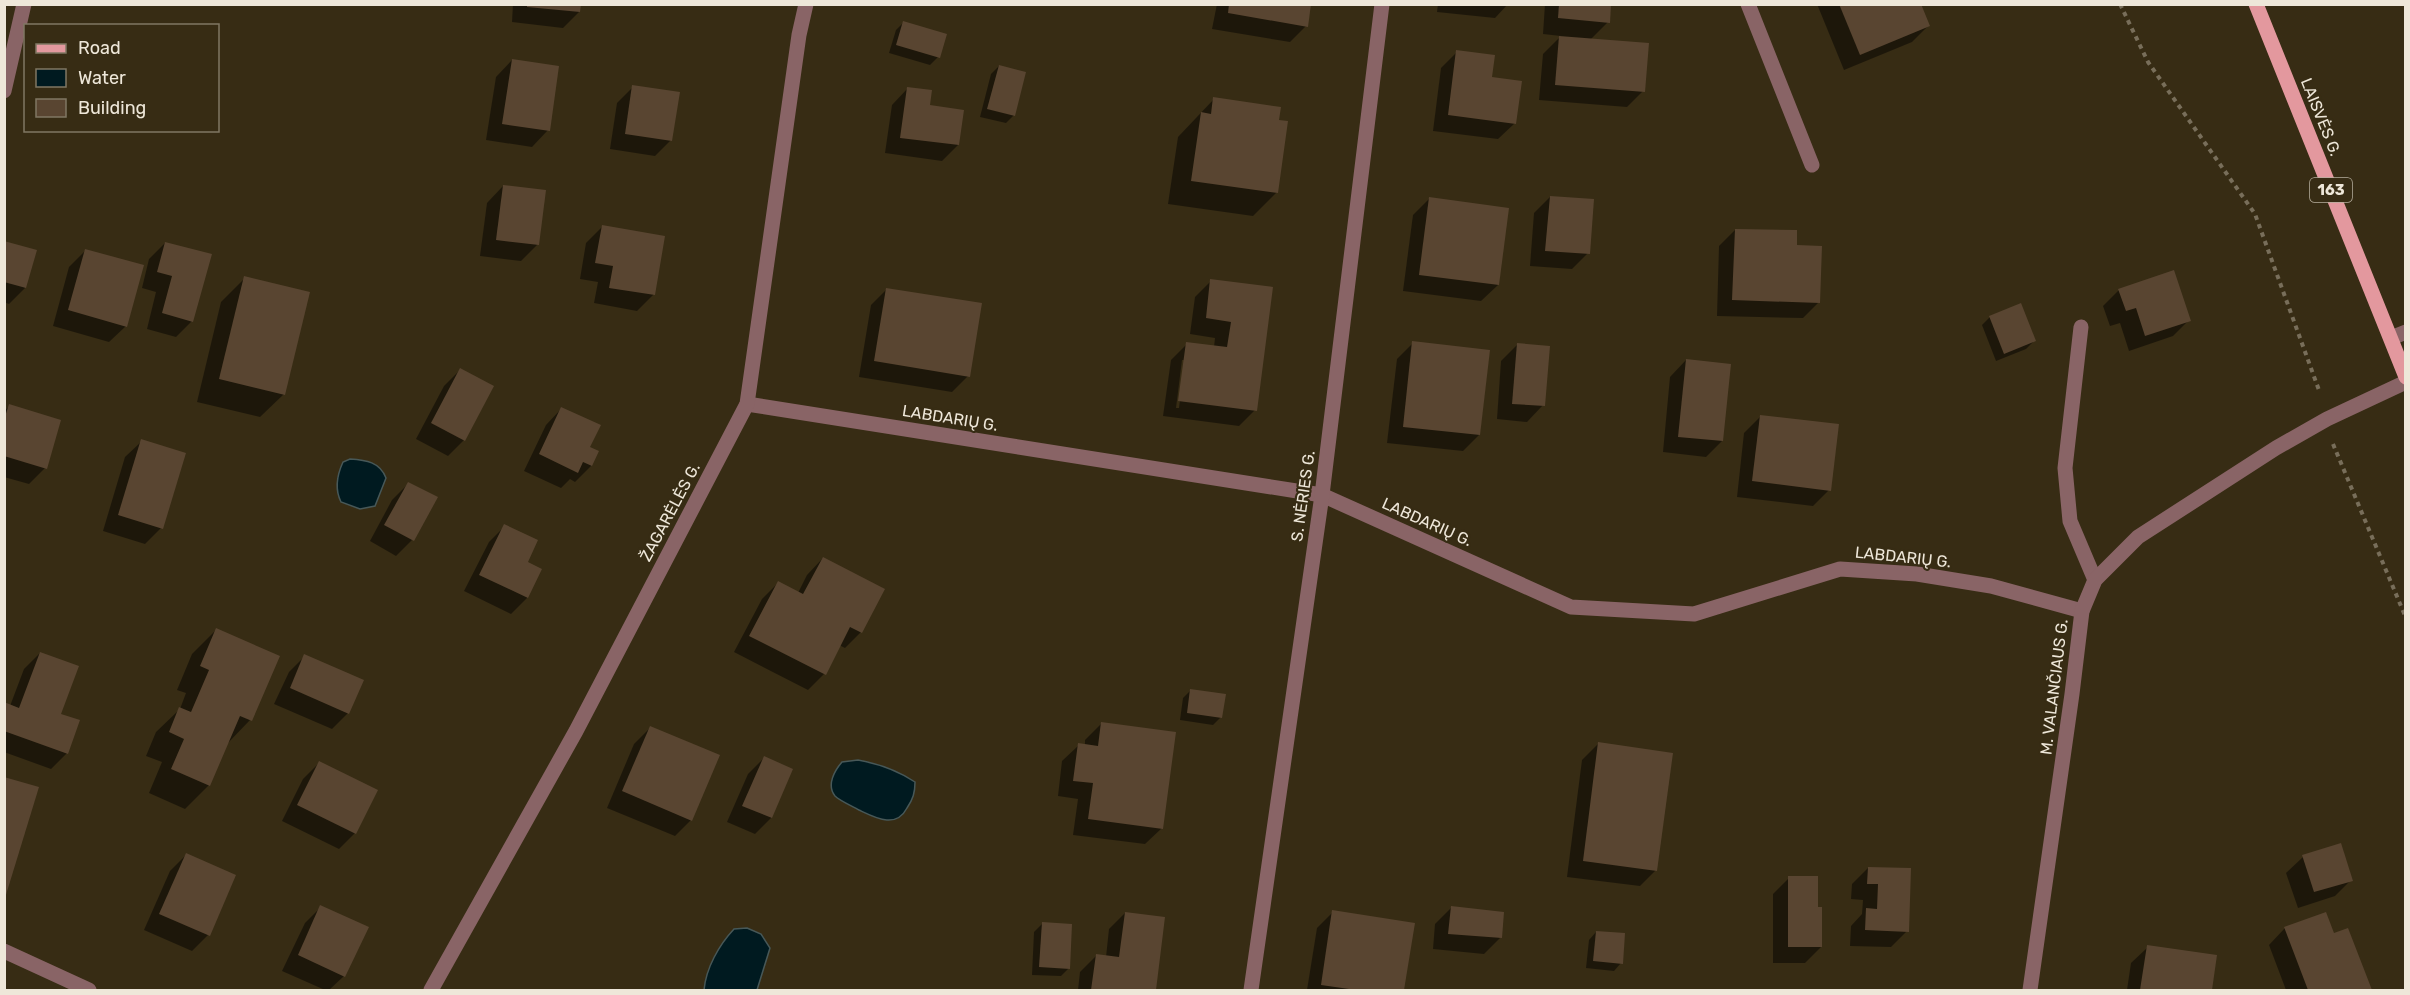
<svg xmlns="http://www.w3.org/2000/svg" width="2410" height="995" font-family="Rubik,sans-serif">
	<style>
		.water { fill: #001a20; stroke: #475858; stroke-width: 1.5 }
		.shadow { fill: #0007; fill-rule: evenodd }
		.building { fill: #594531 }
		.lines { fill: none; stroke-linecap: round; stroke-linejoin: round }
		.path { stroke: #786e5a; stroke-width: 4; stroke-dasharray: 4.5 4.5; stroke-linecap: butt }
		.minor { stroke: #896466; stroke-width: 15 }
		.major { stroke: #e3989e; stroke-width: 15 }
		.labels { text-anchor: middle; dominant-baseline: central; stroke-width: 4.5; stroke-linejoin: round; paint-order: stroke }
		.shield { fill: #372c14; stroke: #b7af9e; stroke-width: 1.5 }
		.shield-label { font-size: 15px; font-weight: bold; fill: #eee7d9 }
		.street-label { font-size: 16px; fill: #eee7d9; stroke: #372c14 }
	</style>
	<rect width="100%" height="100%" fill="#372c14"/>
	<g class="water">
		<path d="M350 459C366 460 380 462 386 478L375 506 360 509 341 502C334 488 337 475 343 462Z"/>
		<path d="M858 760C880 764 897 770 915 782 915 793 913 799 907 808 896 829 876 818 859 810 852 806 840 801 835 796 826 785 835 770 842 762Z"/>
		<path d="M747 928 761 934 770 948 757 990H704C706 968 719 945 734 929Z"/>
	</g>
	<g class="shadow">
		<path d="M513 4H580L579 12 563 28 512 22Z"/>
		<path d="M1217 4H1310L1306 26 1290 42 1212 29Z"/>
		<path d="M1438 4H1508L1495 18 1437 12Z"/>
		<path d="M1545 4H1610L1608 22 1590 40 1643 91 1627 107 1539 100 1543 54 1561 36 1543 34Z"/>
		<path d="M1817 4H1920L1928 26 1912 42 1844 70Z"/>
		<path d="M904 22 938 57 930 65 889 53 896 30Z"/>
		<path d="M1457 52 1490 78 1515 123 1498 139 1433 131 1441 68Z"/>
		<path d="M512 60 548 130 532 147 486 140 496 77Z"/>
		<path d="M999 66 1014 115 1006 123 980 117 991 74Z"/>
		<path d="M633 87 671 140 655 156 610 149 617 103Z"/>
		<path d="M908 88 928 106 958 145 942 161 885 153 892 105Z"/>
		<path d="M1214 99 1277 121V192L1253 216 1168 204 1178 137Z"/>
		<path d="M503 186 537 245 521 261 480 256 487 203Z"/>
		<path d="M1550 197 1588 253 1572 269 1530 266 1534 213Z"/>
		<path d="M1429 199 1498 285 1481 301 1403 291 1413 215Z"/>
		<path d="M602 227 663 238 653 295 637 311 594 303 598 282 580 279 586 243Z"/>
		<path d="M1735 230 1795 247 1819 302 1803 318 1717 316 1719 246Z"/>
		<path d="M4 242 25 288 9 304 4 302Z"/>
		<path d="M165 243 192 321 176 337 147 329 156 292 142 288 149 259Z"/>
		<path d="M85 251 126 326 109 342 53 326 69 267Z"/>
		<path d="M245 278 284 394 260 417 197 402 221 302Z"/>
		<path d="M1211 281 1271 288 1255 410 1239 426 1163 416 1171 360 1187 344 1214 347 1215 338 1190 334 1195 297ZM1182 360H1185L1179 408H1176Z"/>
		<path d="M887 289 968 376 952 392 859 377 871 305Z"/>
		<path d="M2119 290 2189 320 2173 336 2129 351 2120 323 2110 326 2103 306Z"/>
		<path d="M1990 317 2034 341 2026 349 1996 361 1982 325Z"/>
		<path d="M1413 343 1479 435 1463 451 1387 443 1397 359Z"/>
		<path d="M1517 345 1543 405 1527 422 1497 419 1501 361Z"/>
		<path d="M1686 360 1722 441 1706 457 1663 452 1670 377Z"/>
		<path d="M460 370 464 440 448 456 416 439 444 386Z"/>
		<path d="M10 406 45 468 29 484 4 477V411Z"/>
		<path d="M562 408 588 447 597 452 591 466 575 482 570 479 561 488 524 471 546 425Z"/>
		<path d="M1760 417 1829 490 1813 506 1737 497 1744 433Z"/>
		<path d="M142 441 161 528 145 544 103 531 125 457Z"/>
		<path d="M408 484 412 540 396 556 370 541 392 500Z"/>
		<path d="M505 526 526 563 540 570 527 598 511 614 464 591 489 542Z"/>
		<path d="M823 558 861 632 845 648 839 645 824 674 808 690 734 652 762 599 778 583 798 593 807 575Z"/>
		<path d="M216 630 250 720 227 744 209 785 185 809 149 793 162 762 146 756 156 732 180 709 186 693 177 690 192 654Z"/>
		<path d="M40 653 67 753 51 769 4 752V704L10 706 24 669Z"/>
		<path d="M305 656 348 713 332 729 274 704 289 672Z"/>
		<path d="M1191 690 1221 717 1213 725 1180 720 1183 698Z"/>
		<path d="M1101 724 1162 828 1145 844 1073 835 1078 799 1058 796 1062 761 1079 745 1085 746V740Z"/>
		<path d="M650 728 691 820 675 836 607 808 634 744Z"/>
		<path d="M1598 744 1656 870 1640 886 1567 877 1582 760Z"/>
		<path d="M764 758 791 770 771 818 755 834 727 822 748 774Z"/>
		<path d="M319 763 355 833 339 849 282 821 303 779Z"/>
		<path d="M2340 845 2351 880 2335 896 2298 908 2286 873 2303 857Z"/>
		<path d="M186 855 208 935 192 951 144 930 170 871Z"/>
		<path d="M1868 868 1907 931 1891 947 1850 946 1851 926 1862 914 1863 900 1851 899 1852 884Z"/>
		<path d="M1789 878 1821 947 1805 963H1773V894Z"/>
		<path d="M321 907 344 976 329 990H325L282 971 305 923Z"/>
		<path d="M1451 908 1500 938 1484 954 1433 949 1435 924Z"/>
		<path d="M1333 912 1413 924 1403 990H1307L1317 928Z"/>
		<path d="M1125 913 1164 918 1155 990H1078L1080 972 1096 956 1106 957 1109 929Z"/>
		<path d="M1042 924 1069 968 1061 976 1032 975 1034 932Z"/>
		<path d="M2285 928 2333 935 2347 930 2370 990H2286L2269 945Z"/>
		<path d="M1596 932 1621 963 1614 971 1586 968 1589 940Z"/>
		<path d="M2148 947 2216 956 2211 990H2127L2131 963Z"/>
	</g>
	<g class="building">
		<path d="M527 4H581L580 12 527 7Z"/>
		<path d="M1229 4H1311L1308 27 1228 13Z"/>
		<path d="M1559 4H1611L1610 23 1558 18Z"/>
		<path d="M1839 4H1921L1930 26 1860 55Z"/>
		<path d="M903 21 947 34 940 58 896 45Z"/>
		<path d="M1559 36 1649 43 1645 92 1555 85Z"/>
		<path d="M1456 50 1495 55 1492 77 1522 81 1516 124 1448 115Z"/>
		<path d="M512 59 559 66 550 131 502 124Z"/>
		<path d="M999 65 1026 72 1015 116 987 109Z"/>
		<path d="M632 85 680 92 672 141 625 134Z"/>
		<path d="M907 87 932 90 930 105 964 110 959 145 900 138Z"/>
		<path d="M1213 97 1281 107 1279 120 1288 121 1278 193 1191 181 1201 112 1211 114Z"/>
		<path d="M503 185 546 190 539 245 496 240Z"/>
		<path d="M1550 196 1594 199 1590 254 1545 251Z"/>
		<path d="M1429 197 1509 208 1499 285 1419 275Z"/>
		<path d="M602 225 665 236 655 295 609 288 613 266 595 263Z"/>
		<path d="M1735 229 1797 230V245L1822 246 1820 303 1732 300Z"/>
		<path d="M4 241 37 250 26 288 4 282Z"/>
		<path d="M165 242 212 254 193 322 162 313 172 276 157 272Z"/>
		<path d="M85 249 144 265 127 327 68 310Z"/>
		<path d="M2174 270 2191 321 2145 336 2136 308 2126 311 2118 289Z"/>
		<path d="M244 276 310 292 285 395 219 379Z"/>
		<path d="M1210 279 1273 287 1257 411 1178 401 1186 342 1227 347 1231 322 1206 318Z"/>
		<path d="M886 288 982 303 970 377 874 361Z"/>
		<path d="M2021 303 2036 341 2004 354 1989 316Z"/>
		<path d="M1412 341 1490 350 1480 435 1403 427Z"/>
		<path d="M1517 343 1550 346 1545 406 1512 404Z"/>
		<path d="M1686 359 1731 364 1723 441 1678 437Z"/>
		<path d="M460 368 494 386 465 441 431 423Z"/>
		<path d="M9 404 61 420 47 469 4 456V420Z"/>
		<path d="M561 407 601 425 590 447 599 451 592 466 583 462 578 473 539 454Z"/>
		<path d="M1760 415 1839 424 1831 491 1752 481Z"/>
		<path d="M141 439 186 453 163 529 118 515Z"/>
		<path d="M408 482 438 497 414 541 384 525Z"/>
		<path d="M504 524 538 540 528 562 542 569 528 598 479 575Z"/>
		<path d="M823 557 885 589 862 633 850 627 826 675 749 636 778 581 803 594Z"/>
		<path d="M216 628 280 656 252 721 240 716 210 786 171 769 184 739 169 732 179 707 191 712 209 670 200 666Z"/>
		<path d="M40 652 79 666 61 714 80 720 68 754 4 731V702L19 708Z"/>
		<path d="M304 654 364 680 349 714 290 688Z"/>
		<path d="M1190 689 1226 694 1222 718 1187 713Z"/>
		<path d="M1101 722 1176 732 1163 829 1088 819 1093 783 1073 781 1078 743 1098 746Z"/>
		<path d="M650 726 720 755 692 821 622 791Z"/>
		<path d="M1598 742 1673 753 1657 871 1583 861Z"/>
		<path d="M764 756 793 769 772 818 742 806Z"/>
		<path d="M319 761 378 790 356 834 297 805Z"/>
		<path d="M4 777 39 787 5 898H4Z"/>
		<path d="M2341 843 2353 881 2314 892 2302 855Z"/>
		<path d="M186 853 236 875 210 936 159 914Z"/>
		<path d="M1868 867 1911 868 1909 932 1865 930 1866 908 1877 909 1878 884H1867Z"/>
		<path d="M1788 876H1818V907H1822V947H1788Z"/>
		<path d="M320 905 369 927 345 977 298 955Z"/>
		<path d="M1451 906 1504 912 1502 938 1448 934Z"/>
		<path d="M1332 910 1415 923 1404 990H1356L1321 985Z"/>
		<path d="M1125 912 1165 917 1156 990H1091L1096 954 1119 957Z"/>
		<path d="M2326 912 2334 933 2348 928 2372 990H2308L2284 927Z"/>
		<path d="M1042 922 1072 924 1070 969 1039 967Z"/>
		<path d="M1596 931 1625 933 1623 964 1593 961Z"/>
		<path d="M2147 945 2217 955 2212 990H2140Z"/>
	</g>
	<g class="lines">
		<g class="path">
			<path d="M2120 4 2148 62 2255 214 2320 393"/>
			<path d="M2333 444 2406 618"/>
		</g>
		<g class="minor">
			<path d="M1748 4 1812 165"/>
			<path d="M4 91 24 4"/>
			<path d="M2081 327 2065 468 2070 521 2095 580"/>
			<path d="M2391 338 2406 332"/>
			<path d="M747 404 1322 495 1571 607 1694 614 1840 569 1917 574 1991 586 2082 611"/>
			<path d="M4 951 89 990"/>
			<path d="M431 990 576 731 747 404 799 35 806 4"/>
			<path d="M1251 990 1322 495 1382 4"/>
			<path d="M2030 990 2072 694 2082 611 2095 580 2138 537 2276 448 2327 419 2406 382"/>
		</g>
		<path class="major" d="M2256 4 2406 377"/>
	</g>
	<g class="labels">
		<rect class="shield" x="2310" y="178" width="42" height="24" rx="4.5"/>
		<g class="shield-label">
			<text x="2331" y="190">163</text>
		</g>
		<g class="street-label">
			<text transform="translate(2321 117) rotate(68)">LAISVĖS G.</text>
			<text transform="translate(950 418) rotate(9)">LABDARIŲ G.</text>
			<text transform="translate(1303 496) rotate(-82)">S. NĖRIES G.</text>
			<text transform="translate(670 512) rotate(-62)">ŽAGARĖLĖS G.</text>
			<text transform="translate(1427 522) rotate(24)">LABDARIŲ G.</text>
			<text transform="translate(1903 557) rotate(6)">LABDARIŲ G.</text>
			<text transform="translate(2054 687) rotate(-83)">M. VALANČIAUS G.</text>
		</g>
	</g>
	<rect width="2410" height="995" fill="none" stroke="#eee7d9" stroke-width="12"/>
	<rect x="24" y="24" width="195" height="108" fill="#372c14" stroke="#807763" stroke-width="1.5"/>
	<rect x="36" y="44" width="30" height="9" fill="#e3989e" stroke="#807763" stroke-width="1.5"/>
	<text x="78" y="54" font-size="18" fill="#eee7d9">Road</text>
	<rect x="36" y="69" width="30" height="18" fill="#001a20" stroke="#807763" stroke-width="1.5"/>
	<text x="78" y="84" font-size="18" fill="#eee7d9">Water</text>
	<rect x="36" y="99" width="30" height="18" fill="#594531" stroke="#807763" stroke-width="1.5"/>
	<text x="78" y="114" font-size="18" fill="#eee7d9">Building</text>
</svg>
